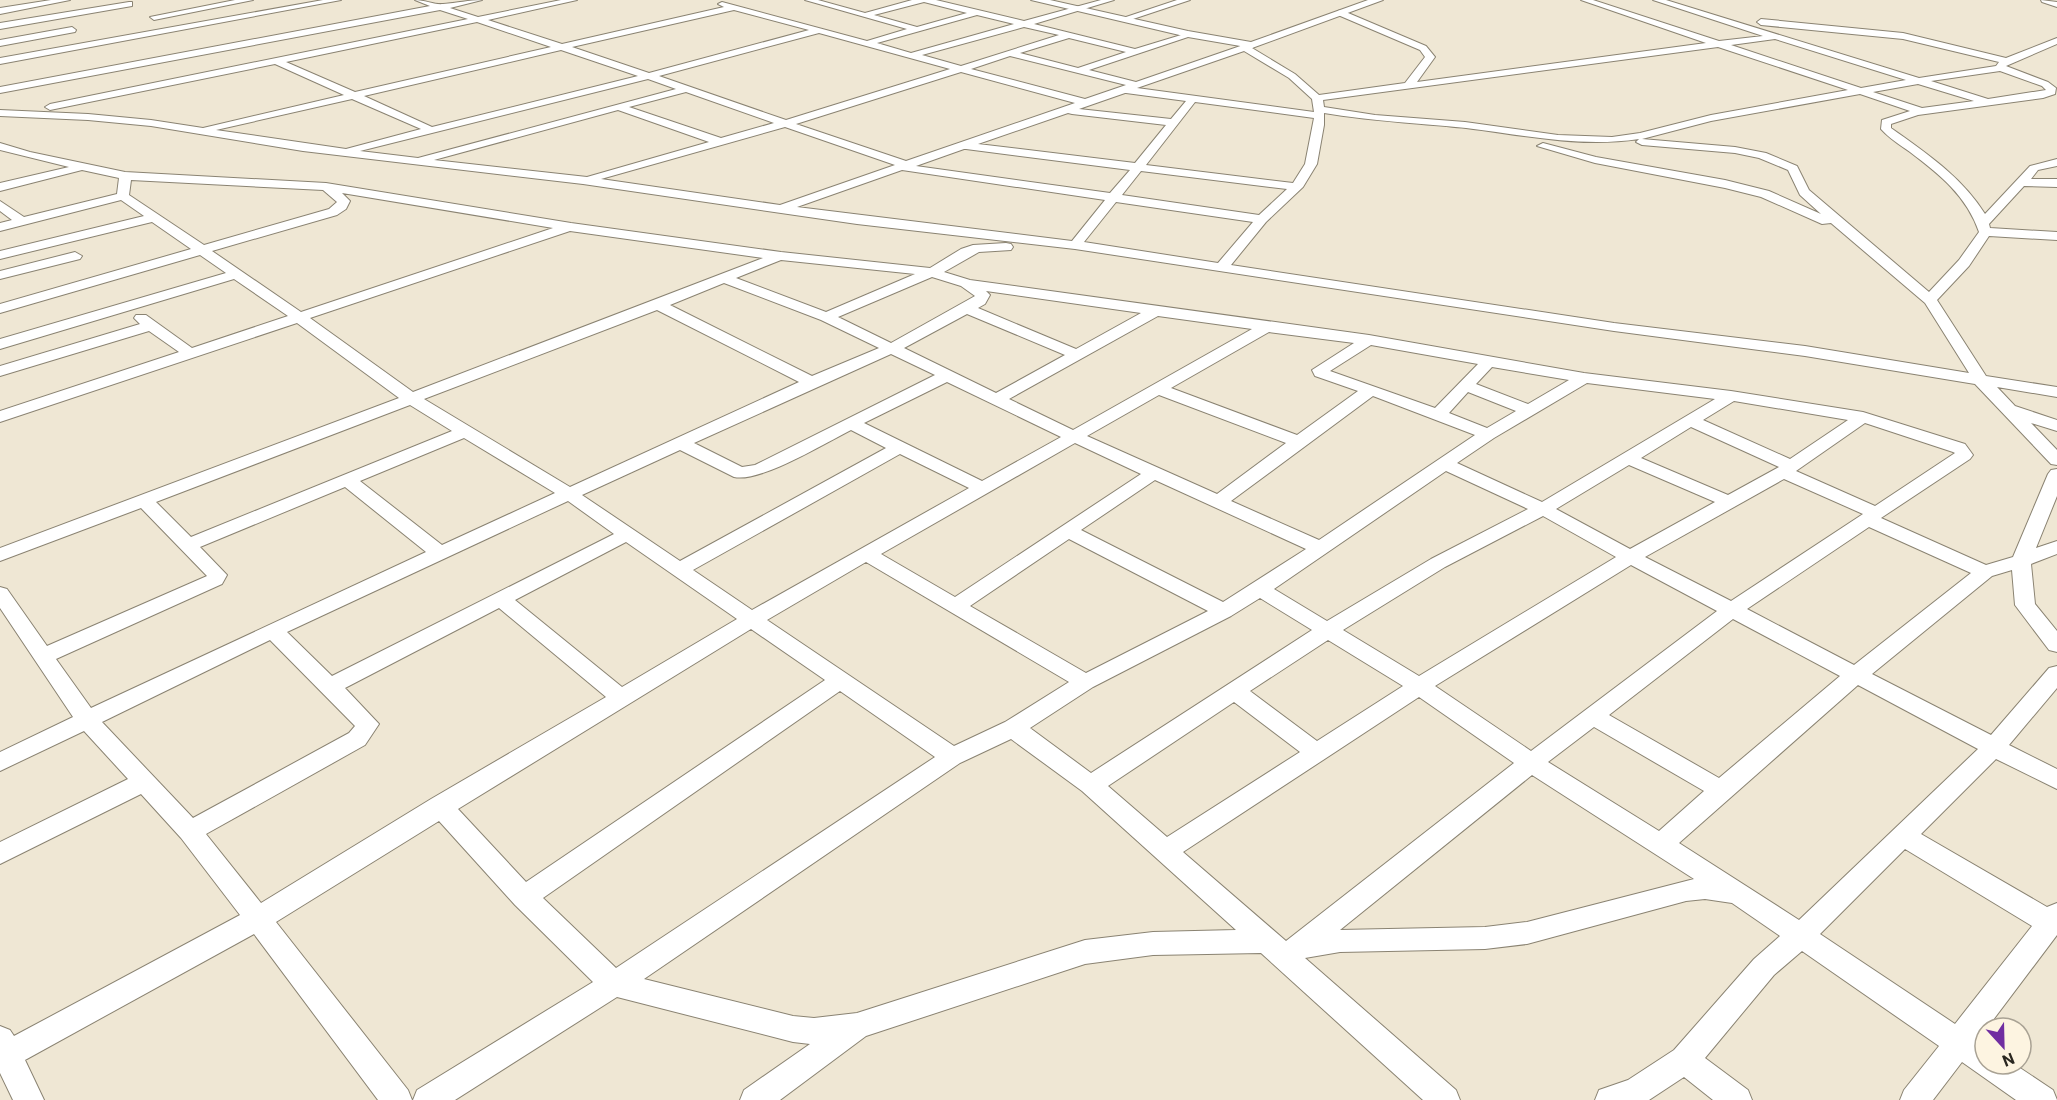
<svg xmlns="http://www.w3.org/2000/svg" width="2057" height="1100" font-family="Roboto,sans-serif">
	<style>
		.lines { fill: none; stroke-linecap: round; stroke-linejoin: round }
		.minor-casing { stroke: #8a8372; stroke-width: 2 }
		.tertiary-casing { stroke: #8a8372; stroke-width: 2 }
		.minor { fill: #fff; fill-rule: evenodd }
		.tertiary { fill: #fff; fill-rule: evenodd }
	</style>
	<rect width="100%" height="100%" fill="#efe7d4"/>
	<g class="lines">
		<defs>
			<g id="minor">
				<path d="M51 0H70L0 14V8Z"/>
				<path d="M235 0H253L154 20 150 17Z"/>
				<path d="M323 0H341L0 64V58Z"/>
				<path d="M415 0C425 0 434 5 443 4 457 3 469 0 482 0L450 8 478 17 561 0H577L488 20 562 44 724 7 718 4 722 2 867 41 907 29 805 0H818L865 13 912 0H936L1024 21 1101 0H1114L1034 24 1135 49 1191 32V36L1089 70 1136 82 1252 42 1257 45 1252 48 1295 74 1319 95 1405 83 1425 57 1420 50 1338 15V11L1341 10 1426 46 1435 57 1417 82 1706 43 1581 0H1593L1719 41 1763 36 1653 0H1666L1919 78 1996 66 1999 62 1903 39 1761 25 1757 22 1761 19 1903 33 2006 58 2057 38V44L2006 66 2048 82 2056 88 2055 94 2043 98 1918 115 1891 124V128C1926 153 1962 177 1985 214L2030 166 2057 159V166L2038 170 2031 179H2057V187L2024 186 1989 224 1990 228 2057 232V240L1989 236 1969 266 1937 300 1986 376 2057 387V397L1997 387 2015 406 2057 420V431L2031 423 2057 450V465L2051 464 1975 384 1805 356 1614 331 1075 249 857 224 583 184 303 151 151 126 88 120 0 116V110L88 114 151 120 203 128 344 95 275 64 50 110 45 107 50 104 468 19 440 10 0 93V87L430 6ZM924 2 967 13 917 27 874 15ZM734 10 809 30 649 73 572 47ZM977 15 1014 24 911 53 877 43ZM477 22 551 47 355 92 286 62ZM1024 27 1059 35 961 66 922 55ZM819 33 950 69 786 120 659 76ZM1069 38 1126 52 1078 68 1020 53ZM1775 39 1906 80 1861 88 1731 45ZM1718 47 1848 90 1711 115 1640 133 1612 137 1558 135 1465 122 1375 115 1324 107 1323 100ZM561 50 638 76 432 127 364 96ZM1244 51 1289 78 1312 99 1314 112 1137 88ZM1010 56 1126 85 1085 99 971 69ZM2000 71 2042 86 2046 90 1988 99 1931 81ZM961 72 1075 103 906 161 796 124ZM648 79 676 89 418 158 360 151ZM1918 84 1974 101 1922 108 1873 92ZM686 92 774 123 721 138 629 107ZM1125 93H1126L1186 101 1171 119 1079 109ZM1860 94 1910 111 1882 120 1881 129C1889 138 1900 145 1910 152 1939 174 1967 196 1979 232L1959 260 1929 292 1809 190 1797 166 1766 153 1735 147 1642 139 1711 121ZM352 99 421 129 346 149 216 130ZM1195 102 1314 118 1305 164 1293 183 1146 165ZM618 110 709 142 587 177 434 160ZM1068 113 1072 114 1166 125 1135 163 978 144ZM1324 113C1371 121 1418 123 1466 128 1524 135 1580 148 1639 139L1636 142 1642 145 1735 153 1759 158 1788 170 1800 195 1821 214 1769 191 1725 180 1596 157 1543 143 1537 146 1595 163 1725 188 1761 197 1822 224 1831 223 1925 303 1969 373 1805 346 1614 323 1231 265 1266 222 1303 187 1317 164 1324 125ZM785 127 895 165 780 205 601 179ZM964 149H966L1130 170 1110 193 916 166ZM902 170 1105 200 1072 241 797 207ZM1141 171 1287 189 1259 215 1122 195ZM1116 202 1253 222 1218 263 1084 242Z"/>
				<path d="M1177 0H1190L1127 21 1120 19Z"/>
				<path d="M2041 0 2057 2V7L2042 2Z"/>
				<path d="M129 2H132V6L0 29V23Z"/>
				<path d="M72 27 76 30 75 32 0 46V40Z"/>
				<path d="M0 143 30 152 125 172 326 183 571 223 781 252 930 268 961 249 973 245 1006 243 1011 244 1013 247 1011 250 979 252 944 272 970 280 1369 335 1584 373 1731 391 1863 412 1965 444 1973 455 1970 459 1881 518 1986 565 2013 557 2048 474 2051 470 2057 469V496L2036 548 2057 541V554L2031 564 2035 604 2057 631V652L2049 650 2015 605 2012 570 1992 576 1872 674 1991 735 2049 668 2057 666V688L2009 745 2057 769V789L1996 759 1921 834 2047 907 2057 903V935L1978 1040 1985 1044V1064H2014L2053 1090 2057 1100H2016L1962 1062 1933 1100H1900L1904 1090 1939 1046 1802 951 1774 975 1705 1058 1748 1090 1752 1100H1713L1684 1077 1649 1100H1595L1599 1090 1628 1080 1674 1050 1754 959 1780 936 1732 903 1705 899 1686 901 1527 944 1485 949 1340 952 1305 958 1456 1090 1460 1100H1423L1261 953 1153 955 1085 964 866 1036 780 1100H740L744 1090 810 1044 793 1042 617 997 455 1100H413L417 1090 593 982 515 905 439 821 276 922 408 1090 412 1100H378L254 934 25 1060 44 1100H13L0 1073V1026L10 1030 14 1036 240 915 181 838 141 794 0 864V842L128 779 84 731 0 771V752L73 717 0 608V587L7 589 47 646 207 576 141 508 0 561V548L399 398 297 323 0 422V411L179 352 149 331 0 376V366L140 324 134 318 136 315H146L192 348 288 316 234 279 0 349V339L226 273 200 255 0 313V304L191 249 152 222 0 259V251L144 216 121 200 0 231V223L12 220 0 211V201L24 217 117 194 119 178 82 170 0 191V183L69 167 0 150ZM131 180 323 190 337 202 329 209 204 245 129 195ZM342 193 553 228 301 312 212 251 337 215 346 209 350 201ZM570 231 763 258 413 392 310 318ZM781 260 915 274 826 312 736 278ZM932 277 961 286 975 296 891 343 838 317ZM724 283 821 320 879 348 812 376 670 305ZM986 291 1141 313 1076 349 978 308 985 304 990 295ZM657 310 799 382 570 487 424 399ZM967 314 1065 355 996 393 904 348ZM1158 316 1252 329 1073 430 1009 399ZM1269 332 1354 343 1312 370 1315 376 1358 391 1297 435 1171 388ZM1371 345 1478 364 1435 408 1330 371ZM891 354 935 375 755 465 742 467 694 443ZM1492 367 1569 380 1528 404 1476 384ZM947 382 1061 437 982 481 864 423ZM1587 383 1715 399 1542 502 1457 463 1494 438ZM1468 392 1516 411 1487 428 1449 413ZM1159 395 1286 443 1217 494 1087 436ZM1373 396 1475 435 1319 540 1231 501ZM1734 401 1848 420 1790 459 1703 420ZM410 405 452 431 191 537 156 502ZM1865 423 1953 452 1955 453 1875 506 1796 471ZM1691 427 1779 467 1728 495 1641 458ZM851 430 886 448 680 561 582 495 680 450 734 477C760 483 825 443 851 430ZM464 438 555 493 442 545 360 481ZM1075 443 1141 474 955 597 881 554ZM900 454 969 488 752 610 693 570ZM1629 465 1715 502 1630 549 1556 509ZM1446 471 1528 509 1431 559 1327 621 1274 589ZM1784 479 1863 514 1731 601 1645 557ZM1155 480 1306 549 1223 602 1081 530ZM345 487 426 552 91 708 56 659 222 584 227 575 200 547ZM568 501 614 534 332 676 287 632ZM1543 516 1616 557 1419 676 1343 630 1445 567ZM1869 527 1971 573 1854 665 1747 609ZM1069 539 1208 611 1086 673 970 606ZM626 542 737 619 622 687 515 600ZM866 562 1069 682 1005 722 954 746 767 620ZM1631 565 1717 611 1531 751 1435 686ZM1260 598 1312 630 1091 773 1030 728 1093 687 1231 616ZM499 608 606 697 431 799 261 903 206 834 365 745 379 724 345 688ZM1733 619 1840 676 1719 778 1609 715ZM751 629 825 680 526 882 458 809ZM270 640 355 726 349 733 193 818 102 722ZM1328 640 1403 686 1317 741 1250 691ZM1858 685 1978 749 1799 920 1679 843ZM840 691 935 757 616 968 543 898ZM1419 697 1514 763 1286 941 1183 852ZM1234 702 1300 752 1167 837 1108 786ZM1594 727 1704 791 1659 831 1548 762ZM1011 739 1082 791 1236 930 1153 932 1085 940 857 1013 814 1018 793 1016 644 979 960 763ZM1532 775 1694 879 1527 922 1485 927 1340 930ZM1905 849 2032 926 1955 1024 1820 934Z"/>
				<path d="M75 252 82 256 80 259 0 279V271Z"/>
			</g>
			<path id="tertiary" d="M1031 0H1050L1188 31 1251 42 1368 0H1383L1252 48 1188 37Z"/>
		</defs>
		<use href="#minor" class="minor-casing"/>
		<use href="#tertiary" class="tertiary-casing"/>
		<use href="#minor" class="minor"/>
		<use href="#tertiary" class="tertiary"/>
	</g>
	<g transform="translate(2003 1046) rotate(158)"><circle r="28" fill="#fdf4e1" stroke="#a9a294" stroke-width="1.5"/>
	<path d="M0-4.5L10 22L0 15L-10 22Z" fill="#702da1"/>
	<text y="-9" font-size="16" font-weight="bold" text-anchor="middle" fill="#2a2720">N</text>
	</g>
</svg>
